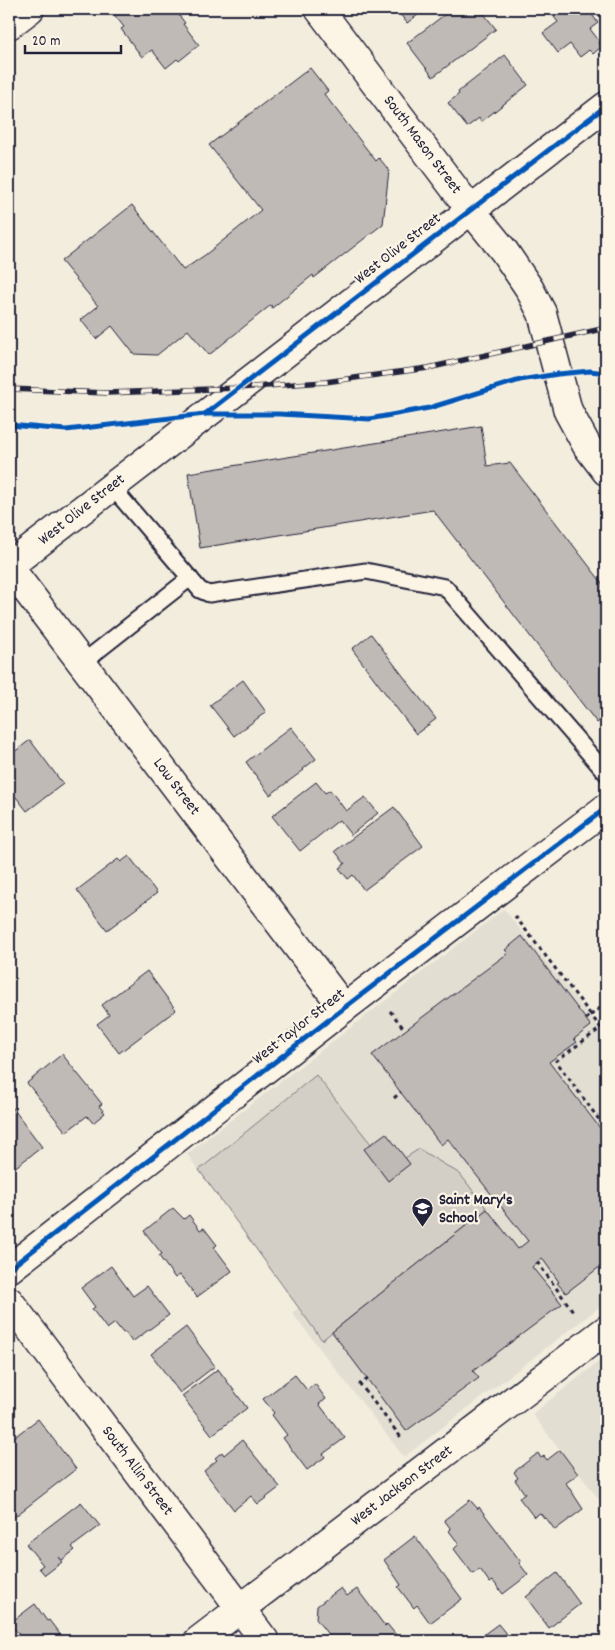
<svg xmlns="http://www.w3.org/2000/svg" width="615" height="1650" font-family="Dekko,sans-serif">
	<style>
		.built { fill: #e3ded2 }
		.green { fill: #d4cfc6; stroke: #7b7880 }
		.building { fill: #bfbab6; stroke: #22223b }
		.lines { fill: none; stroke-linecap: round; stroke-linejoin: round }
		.lane-casing { stroke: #22223b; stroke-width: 19 }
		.street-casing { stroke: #22223b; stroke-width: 31 }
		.path { stroke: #22223b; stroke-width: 3; stroke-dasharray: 4 4; stroke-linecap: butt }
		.lane { stroke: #fcf5e5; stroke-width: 15 }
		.street { stroke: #fcf5e5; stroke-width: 28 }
		.rail-casing { stroke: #22223b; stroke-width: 5.5 }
		.rail { stroke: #fcf5e5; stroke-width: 4; stroke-dasharray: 11; stroke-linecap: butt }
		.cycleway-casing { stroke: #fcf5e5; stroke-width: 8 }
		.cycleway { stroke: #0057b8; stroke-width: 5 }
		.labels { text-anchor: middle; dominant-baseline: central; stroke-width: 4.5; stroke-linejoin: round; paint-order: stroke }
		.street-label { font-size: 16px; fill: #22223b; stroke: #fcf5e5 }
		.poi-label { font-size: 16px; font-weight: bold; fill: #22223b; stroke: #fcf5e5; text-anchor: start }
	</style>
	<rect width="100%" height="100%" fill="#f3edde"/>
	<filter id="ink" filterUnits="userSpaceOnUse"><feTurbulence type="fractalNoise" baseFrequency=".02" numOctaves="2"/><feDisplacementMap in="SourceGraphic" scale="10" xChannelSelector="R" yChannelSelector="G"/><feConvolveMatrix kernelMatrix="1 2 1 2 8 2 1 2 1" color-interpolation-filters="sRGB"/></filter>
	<g filter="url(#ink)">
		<g class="built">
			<path d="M504 909 602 1031 606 1028V1302L404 1457 292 1313 298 1308 187 1154Z"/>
			<path d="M606 1356V1508L532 1414Z"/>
		</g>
		<path class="green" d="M316 1075 371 1144 405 1158 419 1149 460 1174 487 1209 322 1340 199 1170Z"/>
		<g class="building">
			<path d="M116 9H174L185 23 183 24 199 45 179 61 177 59 166 68 152 50 142 57 121 29 124 27 112 12Z"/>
			<path d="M396 9H426L407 23Z"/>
			<path d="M452 9H480L496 29 433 77 407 43Z"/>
			<path d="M548 9H588L598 23 590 29 600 42 599 43 601 47 593 54 589 50 580 57 570 44 558 53 543 33 558 22Z"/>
			<path d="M505 55 528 85 481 122 479 118 467 127 448 103 459 94 458 92Z"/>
			<path d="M310 68 328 91 324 94 376 161 379 158 389 170 383 224 314 278 313 275 272 308 271 305 209 355 188 330 157 355 134 354 112 326 96 339 81 320 98 306 61 261 132 205 183 270 205 255 261 210 209 145Z"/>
			<path d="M481 426 487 466 510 463 606 588V716L597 723 433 510 200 548 188 473Z"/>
			<path d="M371 634 436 719 416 734 352 649Z"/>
			<path d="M243 680 266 712 234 736 210 705Z"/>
			<path d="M291 727 316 759 303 769 304 770 270 795 246 762Z"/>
			<path d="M30 740 63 784 27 811 16 797 11 800 9 797V756Z"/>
			<path d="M316 782 325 793 330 790 346 811 365 797 378 813 351 835 339 820 300 851 272 816Z"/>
			<path d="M394 807 423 846 364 890 353 875 348 879 339 868 345 864 335 851Z"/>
			<path d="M129 856 157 893 107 930 77 890 118 859 121 862Z"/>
			<path d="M522 936 591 1026 574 1039 577 1042 549 1062 606 1136V1262L566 1293 557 1283 559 1282 542 1258 532 1267 562 1304 473 1371 479 1378 406 1431 332 1332 487 1209 518 1249 528 1241 448 1139 441 1145 372 1055 508 953 505 950Z"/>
			<path d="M147 971 176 1010 119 1053 97 1024 109 1015 102 1005Z"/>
			<path d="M62 1054 102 1104 99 1106 105 1113 93 1123 87 1116 66 1132 27 1083Z"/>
			<path d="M9 1103 42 1147 9 1172Z"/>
			<path d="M386 1133 410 1164 388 1181 364 1149Z"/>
			<path d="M173 1208 184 1219 189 1215 200 1230 204 1228 217 1245 214 1247 232 1271 197 1297 180 1275 175 1278 159 1256 162 1254 144 1231Z"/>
			<path d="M111 1266 133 1296 147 1286 169 1315 132 1342 125 1332 123 1333 115 1323 107 1329 92 1309 95 1307 81 1288Z"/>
			<path d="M186 1327 215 1366 180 1393 151 1354Z"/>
			<path d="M218 1369 247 1408 212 1435 182 1396Z"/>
			<path d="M295 1375 307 1390 315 1384 326 1399 319 1404 345 1438 323 1454 325 1457 307 1470 283 1438 287 1435 272 1415 274 1413 263 1399Z"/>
			<path d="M38 1419 76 1469 9 1521V1441Z"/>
			<path d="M242 1440 280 1487 258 1504 251 1496 234 1510 204 1471 217 1460 215 1458 222 1452 224 1455Z"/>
			<path d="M560 1450 578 1474 566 1483 583 1509 555 1530 546 1518 545 1519 540 1513 534 1517 519 1498 525 1494 515 1480 518 1478 514 1472 538 1453 541 1458 544 1456 547 1460Z"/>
			<path d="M470 1500 478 1509 479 1507 521 1562 519 1563 528 1575 503 1594 493 1581 490 1583 480 1569 473 1574 454 1549 459 1544 449 1531 451 1529 444 1520Z"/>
			<path d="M81 1502 100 1526 72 1547 75 1550 62 1560 58 1557 62 1562 45 1575 39 1568 43 1565 26 1544Z"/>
			<path d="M415 1536 462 1599 430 1623 417 1605 414 1608 398 1587 401 1585 384 1560Z"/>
			<path d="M557 1573 580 1604 549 1628 526 1597Z"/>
			<path d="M341 1588 347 1596 357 1589 385 1626 387 1624 401 1641H333L316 1619 317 1606Z"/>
			<path d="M35 1604 47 1621 49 1620 65 1641H24L10 1623Z"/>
			<path d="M498 1624 512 1641H481L479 1638Z"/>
		</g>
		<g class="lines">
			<defs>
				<g id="lane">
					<path d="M112 487 200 590 209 594 366 571 445 587 606 773"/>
					<path d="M82 663 190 578"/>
				</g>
				<g id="street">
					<path d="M319 9 470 209 504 251 529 288 542 313 568 411 587 446 606 471"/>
					<path d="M9 25 30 9"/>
					<path d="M9 566 606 106"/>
					<path d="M9 567 344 1008"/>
					<path d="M9 1269 344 1008 606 808"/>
					<path d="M9 1301 265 1641"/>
					<path d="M198 1641 606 1330"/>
				</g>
			</defs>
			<use href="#lane" class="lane-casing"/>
			<use href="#street" class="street-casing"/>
			<g class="path">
				<path d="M515 916 591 1015 586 1019"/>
				<path d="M606 1003 591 1015 601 1028 556 1061 606 1129"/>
				<path d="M390 1011 405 1030"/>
				<path d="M394 1098 401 1092"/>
				<path d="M537 1262 573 1311"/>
				<path d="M368 1379 360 1384 403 1440"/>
			</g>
			<use href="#lane" class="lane"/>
			<use href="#street" class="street"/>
			<defs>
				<path id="rail" d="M9 389 107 393 238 388 325 382 428 368 606 328"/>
			</defs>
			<use href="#rail" class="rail-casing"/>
			<use href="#rail" class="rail"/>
			<defs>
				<g id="cycleway">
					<path d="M205 414 606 106"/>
					<path d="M9 425 66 430 205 414H279L369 419 429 408 520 380 558 374 590 371 606 373"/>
					<path d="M9 1269 344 1008 606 808"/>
				</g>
			</defs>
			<use href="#cycleway" class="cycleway-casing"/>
			<use href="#cycleway" class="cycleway"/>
		</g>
	</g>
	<defs>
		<symbol id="school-pin" viewBox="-11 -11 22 30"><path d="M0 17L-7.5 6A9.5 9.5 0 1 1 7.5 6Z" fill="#22223b" stroke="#fcf5e5"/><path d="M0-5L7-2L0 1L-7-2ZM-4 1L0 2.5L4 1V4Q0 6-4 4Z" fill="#fff"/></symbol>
	</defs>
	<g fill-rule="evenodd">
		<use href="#school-pin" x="410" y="1196" width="25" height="34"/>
	</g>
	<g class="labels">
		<g class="street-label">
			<text transform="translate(422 145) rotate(53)">South Mason Street</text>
			<text transform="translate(398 249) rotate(-38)">West Olive Street</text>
			<text transform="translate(82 510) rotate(-38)">West Olive Street</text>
			<text transform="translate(176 787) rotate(53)">Low Street</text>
			<text transform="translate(299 1027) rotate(-38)">West Taylor Street</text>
			<text transform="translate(137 1471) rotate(53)">South Allin Street</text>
			<text transform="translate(402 1486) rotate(-37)">West Jackson Street</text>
		</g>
		<g class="poi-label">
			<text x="439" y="1200">Saint Mary's<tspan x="439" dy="18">School</tspan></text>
		</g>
	</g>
	<rect width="615" height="1650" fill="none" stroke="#fcf5e5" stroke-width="30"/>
	<rect x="15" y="15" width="585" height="1620" fill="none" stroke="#22223b" stroke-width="2" filter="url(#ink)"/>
	<path d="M25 45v8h96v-8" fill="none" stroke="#22223b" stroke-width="2.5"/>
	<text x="32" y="45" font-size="15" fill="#22223b" stroke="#fcf5e5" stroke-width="4" paint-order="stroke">20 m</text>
</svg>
